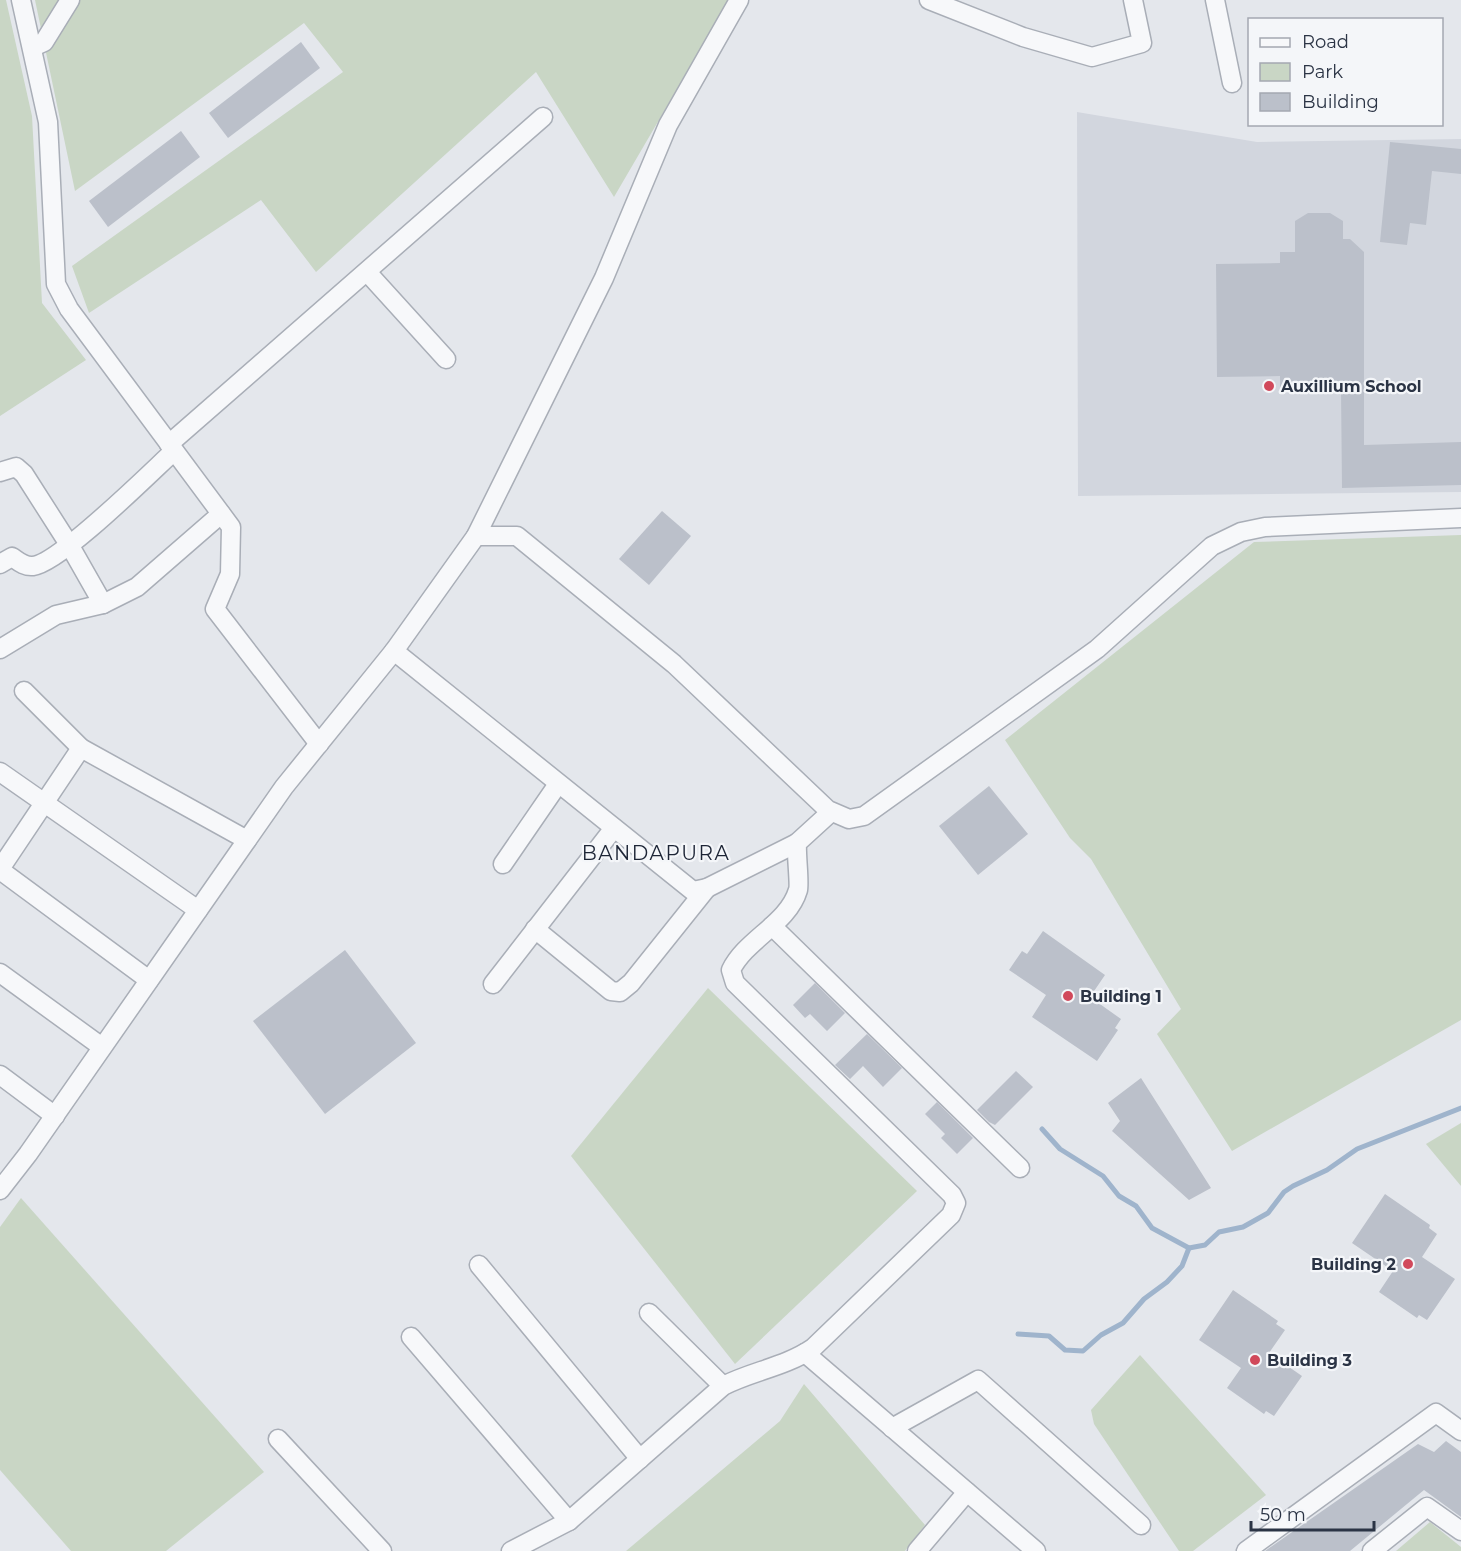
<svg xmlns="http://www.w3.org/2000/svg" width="1461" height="1551" font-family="Montserrat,sans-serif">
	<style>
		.built { fill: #d2d6de }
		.green { fill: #c9d6c5 }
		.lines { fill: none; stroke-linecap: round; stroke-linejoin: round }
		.stream { stroke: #9fb4cc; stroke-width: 5 }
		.building { fill: #bbc0ca }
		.minor-casing { stroke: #a9aeb7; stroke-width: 21 }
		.minor { stroke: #f7f8fa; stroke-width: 18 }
		.poi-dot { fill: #d1495b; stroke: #f4f6f9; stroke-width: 2 }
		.labels { text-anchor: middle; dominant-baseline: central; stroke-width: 4.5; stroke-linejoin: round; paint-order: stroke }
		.poi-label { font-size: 16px; font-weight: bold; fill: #2b3445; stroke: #f4f6f9; text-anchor: start }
		.quarter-label { font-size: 20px; letter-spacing: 1.5px; fill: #1d2536; stroke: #f4f6f9 }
	</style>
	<rect width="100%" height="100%" fill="#e4e7ec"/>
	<path class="built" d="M1077 112 1257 142 1461 139V492L1078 496Z"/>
	<g class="green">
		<path d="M0 0H6L32 116 42 303 86 360 0 416Z"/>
		<path d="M35 0H729L614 197 536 72 316 272 261 200 89 313 72 266 343 72 304 23 75 191Z"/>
		<path d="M1461 535V1020L1232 1151 1157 1034 1181 1009 1091 859 1070 838 1005 740 1254 542Z"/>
		<path d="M708 988 917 1191 735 1364 571 1156Z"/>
		<path d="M1461 1123V1186L1426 1144Z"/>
		<path d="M21 1198 264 1472 166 1551H71L0 1470V1227Z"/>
		<path d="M1140 1355 1266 1495 1193 1551H1179L1094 1424 1091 1410Z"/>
		<path d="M804 1384 925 1525 905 1551H626L780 1421Z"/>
		<path d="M1430 1522 1461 1547V1551H1396Z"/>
	</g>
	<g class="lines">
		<g class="stream">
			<path d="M1042 1129 1060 1149 1103 1176 1119 1196 1136 1206 1152 1228 1189 1248 1205 1245 1219 1232 1243 1227 1268 1213 1284 1192 1293 1186 1327 1170 1357 1149 1461 1108"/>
			<path d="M1018 1334 1049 1336 1065 1350 1083 1351 1101 1335 1123 1323 1144 1299 1167 1282 1182 1266 1189 1248"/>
		</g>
	</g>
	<g class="building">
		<path d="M301 42 320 68 228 138 209 113Z"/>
		<path d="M181 131 200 157 108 227 89 201Z"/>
		<path d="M1390 142 1461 149V174L1432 171 1426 225 1410 223 1407 245 1380 242Z"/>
		<path d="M1308 213H1330L1343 221V239H1350L1364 252V445L1461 442V485L1342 488 1341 389H1280V376L1217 377 1216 264 1280 263V252H1295V221Z"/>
		<path d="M662 511 691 536 649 585 619 559Z"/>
		<path d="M989 786 1028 834 978 875 939 826Z"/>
		<path d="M1043 931 1105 975 1090 997 1121 1019 1115 1028 1118 1030 1097 1061 1032 1017 1046 995 1009 970 1022 951 1027 954Z"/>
		<path d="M345 950 416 1043 325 1114 253 1021Z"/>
		<path d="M815 983 845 1013 827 1031 810 1014 805 1018 793 1005Z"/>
		<path d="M867 1034 902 1068 883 1087 863 1066 850 1079 835 1065Z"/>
		<path d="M1016 1071 1033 1087 995 1125 989 1122 977 1110Z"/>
		<path d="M1141 1078 1211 1188 1189 1200 1112 1131 1120 1121 1108 1103Z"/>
		<path d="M937 1102 973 1138 957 1154 941 1138 945 1134 925 1114Z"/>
		<path d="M1385 1194 1430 1225 1429 1228 1437 1234 1422 1257 1455 1279 1427 1320 1419 1315 1417 1318 1379 1292 1393 1271 1352 1243Z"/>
		<path d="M1233 1290 1278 1321 1276 1324 1285 1330 1269 1353 1302 1376 1274 1416 1266 1411 1264 1414 1227 1388 1241 1368 1199 1340Z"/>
		<path d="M1446 1441 1461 1452V1517L1424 1490 1350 1551H1265L1418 1444 1434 1452Z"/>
	</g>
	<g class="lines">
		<defs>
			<g id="minor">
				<path d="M21 0 48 122 56 284 69 309 231 527 230 574 215 609 319 744"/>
				<path d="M929 0 1023 37 1092 57 1142 43 1133 0"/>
				<path d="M1215 0 1232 83"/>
				<path d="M33 47 44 42 70 0"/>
				<path d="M367 272 446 359"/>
				<path d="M169 444 543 117"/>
				<path d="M0 472 16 467 24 474 70 546 103 604"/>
				<path d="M476 536H517L674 664 828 810 849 819 864 816 1097 649 1212 546 1241 532 1265 527 1461 518"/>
				<path d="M0 564 12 557C18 561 24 567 33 566 60 563 150 473 174 451"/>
				<path d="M0 649 56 615 103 604 137 587 221 514"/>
				<path d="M394 651 693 891 707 888 797 843"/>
				<path d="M24 691 81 748 247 840"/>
				<path d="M0 772 198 910"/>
				<path d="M503 864 558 784"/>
				<path d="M0 869 81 748"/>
				<path d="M0 870 149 980"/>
				<path d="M772 926 1020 1168"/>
				<path d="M535 929 611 991 620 992 631 983 707 888"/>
				<path d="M0 973 102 1047"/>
				<path d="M493 984 614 828"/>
				<path d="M0 1075 55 1116"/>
				<path d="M0 1190 28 1154 284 787 394 651 476 536 604 278 668 125 739 0"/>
				<path d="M479 1265 640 1459"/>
				<path d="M649 1313 723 1386"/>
				<path d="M411 1337 569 1521"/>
				<path d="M805 1353 1036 1551"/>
				<path d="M892 1428 978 1380 1141 1525"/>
				<path d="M278 1439 382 1551"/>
				<path d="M511 1551 569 1521 723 1386C752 1371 785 1367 813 1348L951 1215 956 1203 952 1195 735 983 731 970C746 939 788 924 798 890 800 884 796 854 797 843L831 812"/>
				<path d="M917 1551 967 1492"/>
				<path d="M1246 1551 1436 1413 1461 1431"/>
				<path d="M1372 1551 1427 1507 1461 1531"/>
			</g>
		</defs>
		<use href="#minor" class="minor-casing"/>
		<use href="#minor" class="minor"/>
	</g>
	<g class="poi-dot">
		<circle cx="1269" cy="386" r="6"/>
		<circle cx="1068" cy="996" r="6"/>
		<circle cx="1408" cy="1264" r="6"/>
		<circle cx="1255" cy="1360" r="6"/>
	</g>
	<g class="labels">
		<g class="poi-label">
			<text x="1281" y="386">Auxillium School</text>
			<text x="1080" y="996">Building 1</text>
			<text x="1396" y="1264" text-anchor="end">Building 2</text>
			<text x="1267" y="1360">Building 3</text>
		</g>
		<g class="quarter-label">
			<text x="656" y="853">BANDAPURA</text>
		</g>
	</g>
	<rect x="1248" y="18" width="195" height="108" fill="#f4f6f9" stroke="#a4a8b1" stroke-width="1.5"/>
	<rect x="1260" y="38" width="30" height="9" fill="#f7f8fa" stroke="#a4a8b1" stroke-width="1.5"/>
	<text x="1302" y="48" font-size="18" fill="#2b3445">Road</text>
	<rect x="1260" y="63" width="30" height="18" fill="#c9d6c5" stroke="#a4a8b1" stroke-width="1.5"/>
	<text x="1302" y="78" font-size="18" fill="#2b3445">Park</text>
	<rect x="1260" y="93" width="30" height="18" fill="#bbc0ca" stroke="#a4a8b1" stroke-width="1.5"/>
	<text x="1302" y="108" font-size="18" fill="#2b3445">Building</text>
	<path d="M1251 1521v9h123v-9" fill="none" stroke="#2b3445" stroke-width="3"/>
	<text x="1260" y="1521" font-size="18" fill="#2b3445" stroke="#f4f6f9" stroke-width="4.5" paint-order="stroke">50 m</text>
</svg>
